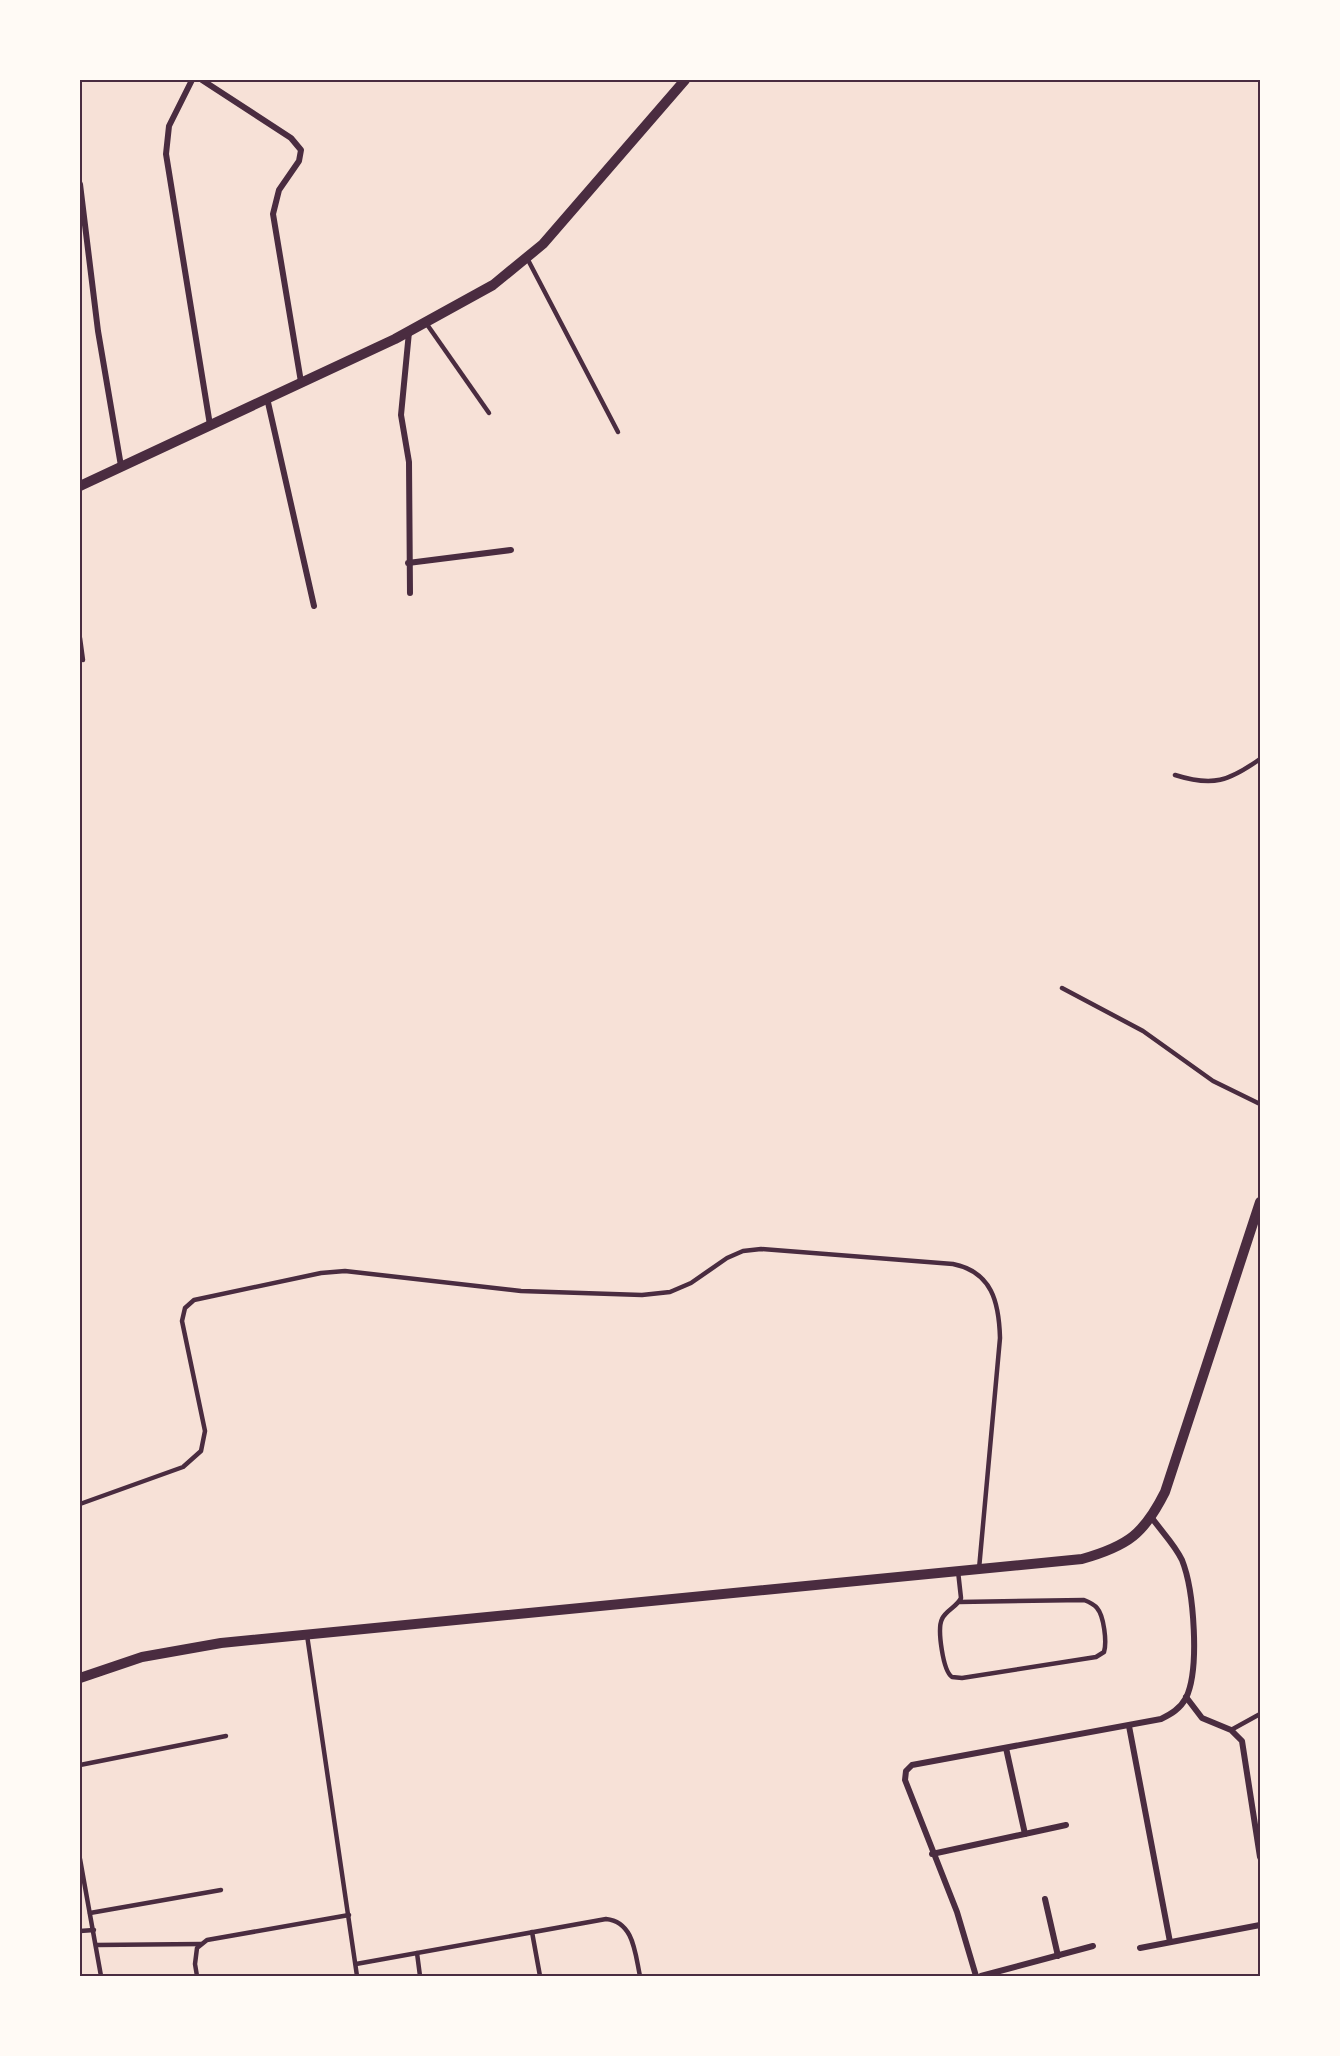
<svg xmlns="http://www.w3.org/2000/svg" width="1340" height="2056" font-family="'Libre Baskerville',serif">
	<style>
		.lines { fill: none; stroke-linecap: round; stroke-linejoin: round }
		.service { stroke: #4a2c40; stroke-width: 4.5 }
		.minor { stroke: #4a2c40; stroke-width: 6 }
		.tertiary { stroke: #4a2c40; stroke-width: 10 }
		.neatline { fill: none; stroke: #4a2c40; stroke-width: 2 }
	</style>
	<rect width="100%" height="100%" fill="#f7e1d7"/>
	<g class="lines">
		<g class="service">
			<path d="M527 258 618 432"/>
			<path d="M426 323 489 413"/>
			<path d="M80 638 83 660"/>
			<path d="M1175 775C1213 787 1229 781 1260 759"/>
			<path d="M1062 988 1143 1031 1213 1081 1260 1104"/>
			<path d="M80 1504 183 1467 201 1451 205 1431 182 1321 185 1308 194 1300 321 1273 345 1271 521 1291 642 1295 670 1292 691 1283 727 1258 743 1251 761 1249 953 1264C992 1272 999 1302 1000 1338L979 1569"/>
			<path d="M958 1571 961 1598C957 1607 946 1610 942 1619 937 1629 943 1671 952 1677L962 1678 1096 1657 1104 1652C1107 1642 1104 1616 1097 1608 1094 1604 1089 1602 1084 1600L959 1602"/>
			<path d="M307 1635 357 1976"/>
			<path d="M1231 1730 1260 1714"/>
			<path d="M80 1765 226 1736"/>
			<path d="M80 1859 101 1976"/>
			<path d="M90 1913 221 1890"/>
			<path d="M80 1931 94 1930"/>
			<path d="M532 1932 540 1976"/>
			<path d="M96 1945 201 1944"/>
			<path d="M417 1953 420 1976"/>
			<path d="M356 1964 606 1919C634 1922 635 1953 640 1976"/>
			<path d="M197 1976 195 1964 197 1948 207 1940 349 1915"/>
		</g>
		<g class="minor">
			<path d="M192 80 169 126 166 154 210 425"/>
			<path d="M202 80 291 138 301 150 299 161 279 190 273 214 301 382"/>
			<path d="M80 184 98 331 121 466"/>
			<path d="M409 332 401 415 409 462 410 593"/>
			<path d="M267 398 314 606"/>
			<path d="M408 563 511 550"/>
			<path d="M1186 1697 1202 1718 1231 1730 1242 1741 1260 1857"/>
			<path d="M1129 1726 1170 1942"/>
			<path d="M1006 1748 1025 1834"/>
			<path d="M932 1854 1066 1825"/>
			<path d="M1045 1899 1058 1956"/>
			<path d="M1140 1948 1260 1925"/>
			<path d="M976 1976 957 1912 905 1780 906 1771 912 1765 1161 1719C1171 1714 1180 1709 1186 1698 1200 1669 1194 1590 1182 1560 1175 1545 1162 1532 1152 1518"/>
			<path d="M981 1976 1093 1946"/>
		</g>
		<g class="tertiary">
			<path d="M80 486 395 339 493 285 543 244 685 80"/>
			<path d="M80 1678 142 1657 221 1643 1082 1559C1128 1546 1144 1534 1165 1492L1260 1202"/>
		</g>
	</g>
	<rect width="1340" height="2056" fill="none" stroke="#fffaf5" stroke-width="162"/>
	<rect x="81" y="81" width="1178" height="1894" class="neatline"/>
</svg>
